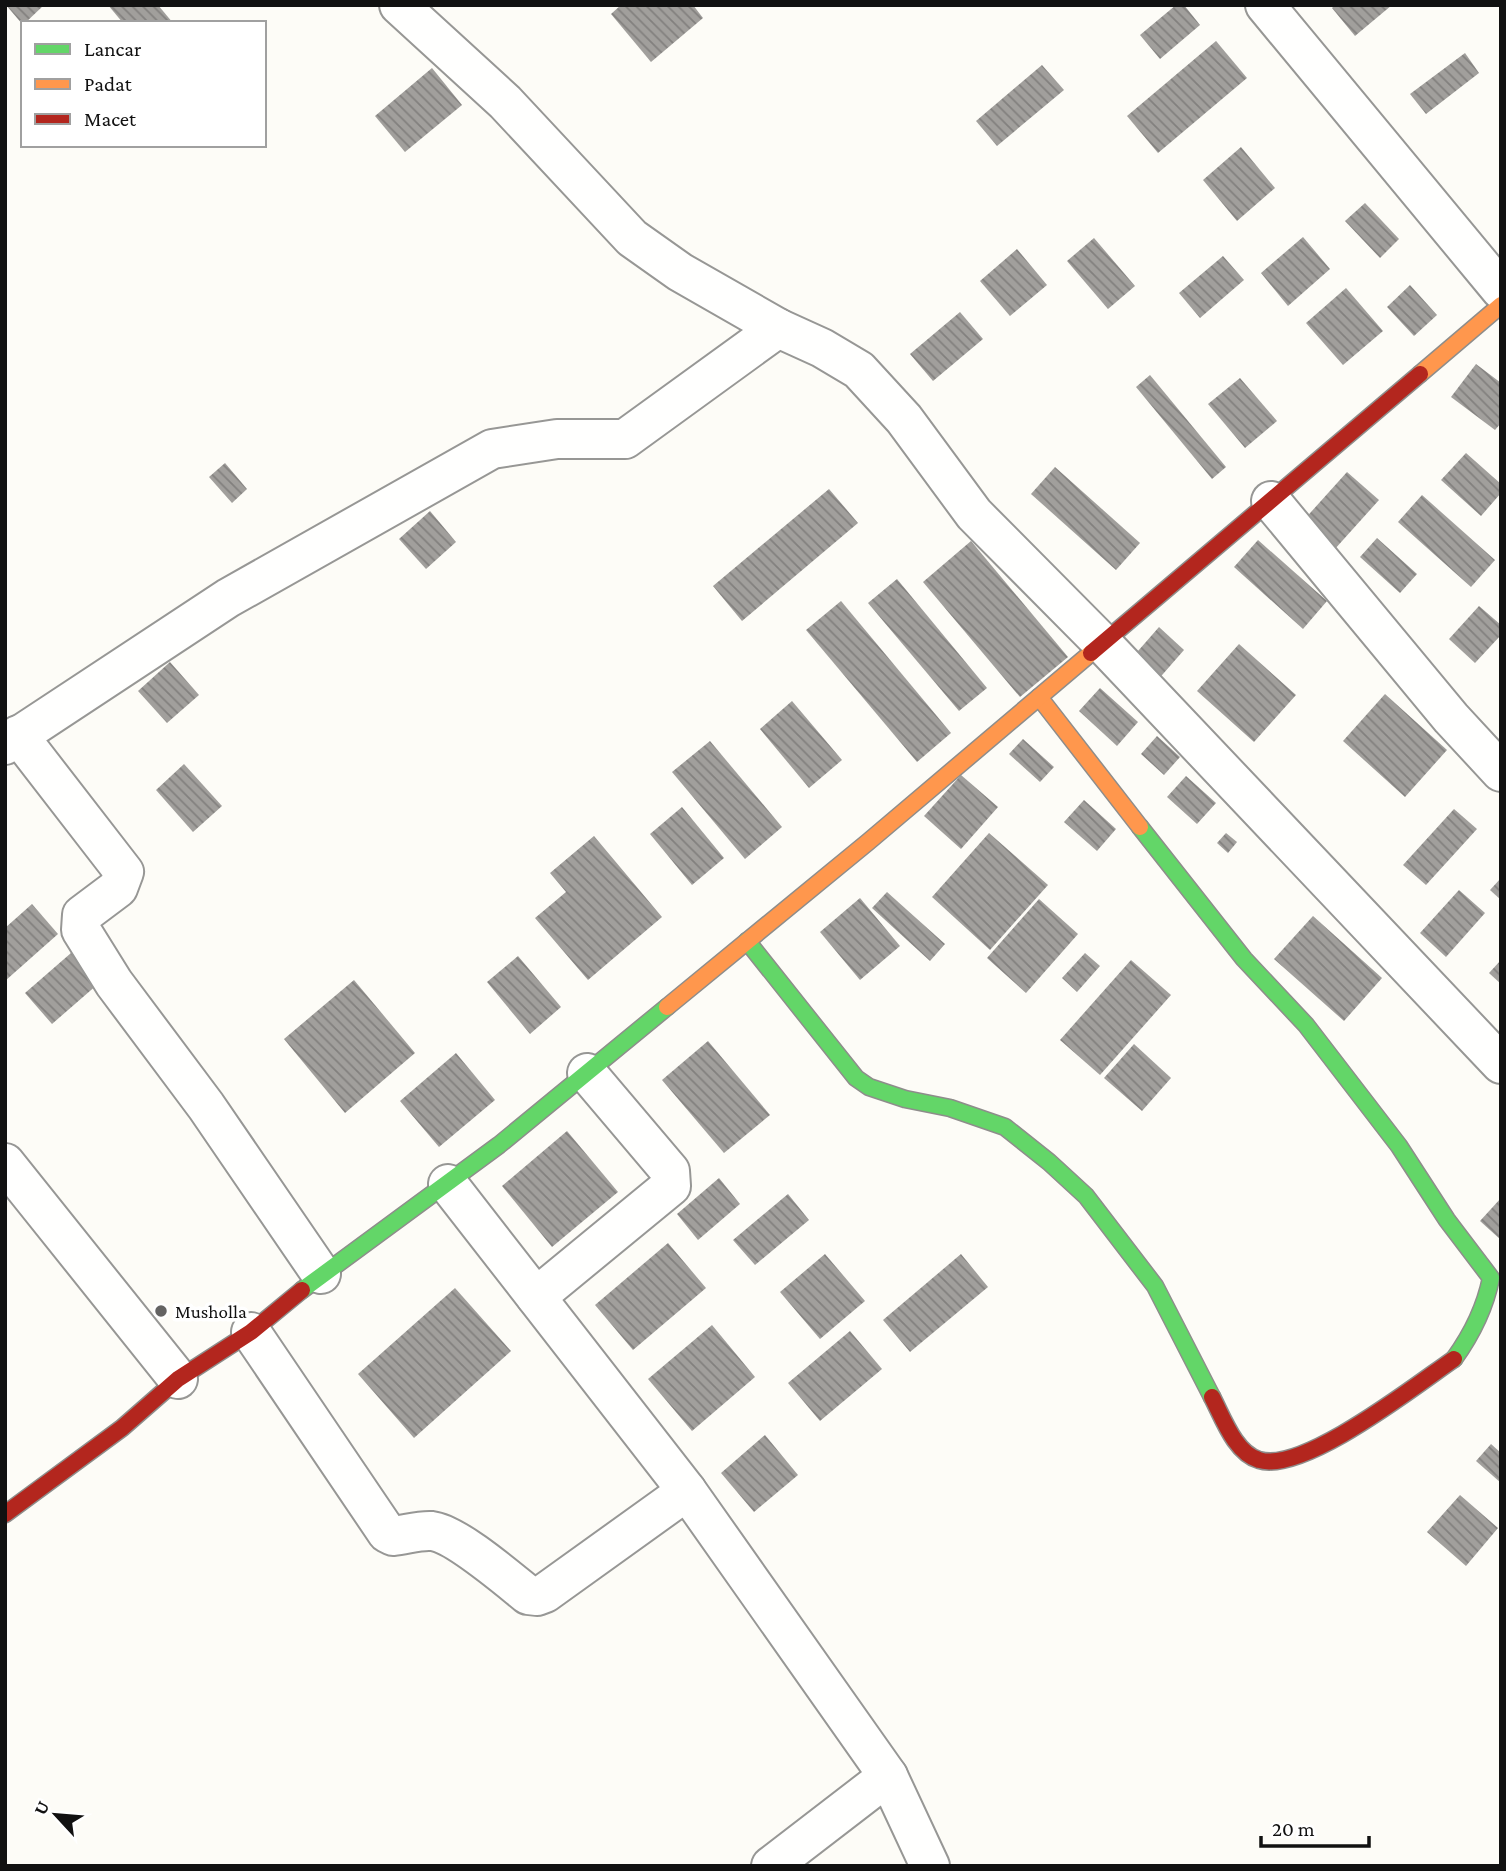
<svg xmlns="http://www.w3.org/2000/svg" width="1506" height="1871" font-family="'Crimson Pro',serif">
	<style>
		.building { fill: url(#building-back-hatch) }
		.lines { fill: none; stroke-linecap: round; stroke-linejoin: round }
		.street-casing { stroke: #979795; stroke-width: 42 }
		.fast-casing { stroke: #8e8d8b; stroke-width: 19 }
		.slow-casing { stroke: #8e8d8b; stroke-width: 19 }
		.jam-casing { stroke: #8e8d8b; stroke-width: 19 }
		.street { stroke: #fffffe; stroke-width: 38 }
		.fast { stroke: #63d668; stroke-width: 16 }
		.slow { stroke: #ff974d; stroke-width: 16 }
		.jam { stroke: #b3261e; stroke-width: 16 }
		.poi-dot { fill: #646362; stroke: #fff; stroke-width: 2.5 }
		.labels { text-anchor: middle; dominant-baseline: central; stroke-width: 7; stroke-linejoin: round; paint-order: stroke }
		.poi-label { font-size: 19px; fill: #111; stroke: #fff; text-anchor: start }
	</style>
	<defs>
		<pattern id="building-back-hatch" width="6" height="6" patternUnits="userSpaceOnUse" patternTransform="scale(1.75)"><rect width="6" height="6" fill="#a19f9c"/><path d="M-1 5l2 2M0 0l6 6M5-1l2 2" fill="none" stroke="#82807e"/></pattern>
	</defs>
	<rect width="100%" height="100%" fill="#fdfcf7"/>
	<g class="building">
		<path d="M6 5H44L23 25Z"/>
		<path d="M108 5H158L173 23H123Z"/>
		<path d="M621 5H693L703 18 651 62 611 14Z"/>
		<path d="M1176 5H1184L1200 25 1160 59 1140 35Z"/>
		<path d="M1335 5H1392L1355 36 1332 8Z"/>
		<path d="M1216 41 1247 78 1158 153 1127 116Z"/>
		<path d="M1465 53 1479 73 1426 114 1410 94Z"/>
		<path d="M1042 65 1064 90 997 146 976 121Z"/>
		<path d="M432 68 462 105 405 152 375 116Z"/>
		<path d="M1241 147 1275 188 1237 221 1203 180Z"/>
		<path d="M1365 203 1399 239 1380 258 1345 221Z"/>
		<path d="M1303 237 1330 269 1288 306 1261 273Z"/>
		<path d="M1094 238 1135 286 1108 309 1067 261Z"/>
		<path d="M1017 249 1047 285 1010 316 980 281Z"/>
		<path d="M1223 256 1244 280 1200 318 1179 293Z"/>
		<path d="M1410 285 1437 315 1414 336 1387 307Z"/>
		<path d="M1346 288 1383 331 1343 365 1306 323Z"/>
		<path d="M960 312 983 339 933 381 910 354Z"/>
		<path d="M1476 364 1501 383V423L1495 430 1451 397Z"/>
		<path d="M1150 375 1226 467 1212 479 1136 387Z"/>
		<path d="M1240 378 1277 421 1245 448 1208 404Z"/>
		<path d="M1466 453 1501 484V493L1481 516 1441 480Z"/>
		<path d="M225 463 247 489 232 503 209 477Z"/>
		<path d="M1055 467 1140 543 1116 570 1031 494Z"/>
		<path d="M1347 472 1379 500 1334 550 1302 522Z"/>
		<path d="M829 489 858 523 742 621 713 586Z"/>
		<path d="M1422 495 1495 560 1471 587 1398 522Z"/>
		<path d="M430 511 456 542 426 569 399 539Z"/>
		<path d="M1377 538 1417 574 1400 593 1360 557Z"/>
		<path d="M1258 540 1327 601 1303 629 1234 567Z"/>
		<path d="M971 541 1068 657 1020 697 923 582Z"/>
		<path d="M897 579 987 688 959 711 868 603Z"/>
		<path d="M841 601 951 733 917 762 806 630Z"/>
		<path d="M1479 606 1501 625V635L1475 663 1449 639Z"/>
		<path d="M1159 627 1184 650 1156 682 1131 659Z"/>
		<path d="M1239 644 1296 695 1254 742 1197 691Z"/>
		<path d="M170 662 199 695 167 723 138 691Z"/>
		<path d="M1100 688 1138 722 1117 746 1079 711Z"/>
		<path d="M1385 694 1447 750 1405 797 1343 741Z"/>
		<path d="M792 701 842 760 809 788 760 729Z"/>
		<path d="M1157 736 1180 757 1164 775 1141 754Z"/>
		<path d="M1023 739 1054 767 1040 782 1009 754Z"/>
		<path d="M710 741 782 827 745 859 672 772Z"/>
		<path d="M184 764 222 806 193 832 156 790Z"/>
		<path d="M961 775 998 807 961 849 924 816Z"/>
		<path d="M1186 776 1216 803 1197 824 1167 797Z"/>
		<path d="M1084 800 1116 829 1097 851 1064 822Z"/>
		<path d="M682 807 724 858 692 885 650 834Z"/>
		<path d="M1454 809 1477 829 1426 885 1403 865Z"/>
		<path d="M989 833 1048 885 990 950 932 897Z"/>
		<path d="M1226 833 1237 842 1228 853 1217 843Z"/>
		<path d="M594 836 662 917 588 980 535 918 566 892 550 873Z"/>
		<path d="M1501 878V900L1490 890Z"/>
		<path d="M1459 890 1485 913 1446 957 1420 933Z"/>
		<path d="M887 892 945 944 930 961 872 908Z"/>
		<path d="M860 898 900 946 860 980 820 932Z"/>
		<path d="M1039 899 1078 934 1026 993 987 958Z"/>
		<path d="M32 904 58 934 5 981V928Z"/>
		<path d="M1313 916 1382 978 1344 1021 1274 959Z"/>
		<path d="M71 953 98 984 52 1024 25 993Z"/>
		<path d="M1085 953 1100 966 1077 992 1062 978Z"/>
		<path d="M518 956 561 1007 530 1034 487 982Z"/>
		<path d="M1131 960 1171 995 1100 1075 1060 1040Z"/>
		<path d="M1501 960V984L1489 973Z"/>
		<path d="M354 980 415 1053 345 1113 284 1039Z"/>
		<path d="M708 1041 770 1115 724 1153 662 1080Z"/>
		<path d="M1134 1044 1171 1078 1142 1111 1104 1078Z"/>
		<path d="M456 1053 495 1100 439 1147 400 1101Z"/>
		<path d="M567 1131 618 1192 552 1247 502 1186Z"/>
		<path d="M719 1178 740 1204 698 1240 677 1214Z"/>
		<path d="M788 1194 809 1220 755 1265 733 1240Z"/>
		<path d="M1501 1198V1240L1480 1221Z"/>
		<path d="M668 1243 706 1288 633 1350 595 1305Z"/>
		<path d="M825 1254 865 1301 820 1339 780 1292Z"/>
		<path d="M961 1254 988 1287 910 1352 883 1320Z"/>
		<path d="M455 1288 511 1351 414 1438 358 1374Z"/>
		<path d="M712 1325 755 1377 692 1431 648 1379Z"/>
		<path d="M850 1331 882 1369 820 1421 788 1383Z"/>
		<path d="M765 1435 798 1475 754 1512 721 1473Z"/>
		<path d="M1491 1444 1501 1453V1483L1476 1461Z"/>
		<path d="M1460 1495 1498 1528 1466 1566 1427 1532Z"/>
	</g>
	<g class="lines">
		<defs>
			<g id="street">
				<path d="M399 5 505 102 632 238 680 272 778 328 822 348 859 370 904 419 974 514 1102 643 1501 1064"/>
				<path d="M1265 5 1501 290"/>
				<path d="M1271 501 1451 718 1501 772"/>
				<path d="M18 735 124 872 118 888 82 915 81 930 114 983 206 1106 321 1274"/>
				<path d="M5 745 228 598 492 449 557 439H625L778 328"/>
				<path d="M5 1163 178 1379"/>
				<path d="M448 1184 687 1491 888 1776 930 1866"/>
				<path d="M536 1297 671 1186 670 1171 587 1073"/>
				<path d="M251 1332 387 1533 393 1536C405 1535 419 1530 432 1531 456 1534 508 1579 528 1595L537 1596 545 1593 687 1491"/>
				<path d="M771 1866 888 1776"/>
			</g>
			<g id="fast">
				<path d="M1140 827 1244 959 1306 1025 1399 1146 1447 1220 1491 1278C1485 1308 1472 1334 1454 1359"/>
				<path d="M747 941 856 1078 869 1087 905 1099 950 1108 1005 1127 1049 1162 1086 1196 1155 1286 1212 1397"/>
				<path d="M302 1290 499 1145 667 1007"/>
			</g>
			<g id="slow">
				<path d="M1420 374 1501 305"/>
				<path d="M1039 697 1140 827"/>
				<path d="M667 1007 868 842 1091 653"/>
			</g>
			<g id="jam">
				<path d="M1091 653 1420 374"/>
				<path d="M1212 1397C1223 1418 1235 1453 1259 1460 1303 1474 1416 1385 1454 1359"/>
				<path d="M5 1514 122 1428 178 1379 251 1332 302 1290"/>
			</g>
		</defs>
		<use href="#street" class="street-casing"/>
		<use href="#fast" class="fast-casing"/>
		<use href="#slow" class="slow-casing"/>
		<use href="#jam" class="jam-casing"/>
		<use href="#street" class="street"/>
		<use href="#fast" class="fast"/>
		<use href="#slow" class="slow"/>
		<use href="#jam" class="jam"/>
	</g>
	<circle class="poi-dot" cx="161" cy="1311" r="7"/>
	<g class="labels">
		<g class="poi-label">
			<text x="175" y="1311">Musholla</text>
		</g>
	</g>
	<rect width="1506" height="1871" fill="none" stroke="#111111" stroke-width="14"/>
	<rect x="21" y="21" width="245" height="126" fill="#ffffff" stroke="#a0a0a0" stroke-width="2"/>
	<rect x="35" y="44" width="35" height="10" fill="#63d668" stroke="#a0a0a0" stroke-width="2"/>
	<text x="84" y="56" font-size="21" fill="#111111">Lancar</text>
	<rect x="35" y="79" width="35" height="10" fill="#ff974d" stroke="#a0a0a0" stroke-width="2"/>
	<text x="84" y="91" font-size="21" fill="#111111">Padat</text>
	<rect x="35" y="114" width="35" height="10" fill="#b3261e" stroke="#a0a0a0" stroke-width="2"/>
	<text x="84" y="126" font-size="21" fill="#111111">Macet</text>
	<g transform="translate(56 1815) rotate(296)" stroke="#ffffff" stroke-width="5" paint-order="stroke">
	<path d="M0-5L12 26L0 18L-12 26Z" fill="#111111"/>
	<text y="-10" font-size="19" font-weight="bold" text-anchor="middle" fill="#111111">U</text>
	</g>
	<path d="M1261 1836v10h108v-10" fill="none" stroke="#111111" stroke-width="3.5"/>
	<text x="1272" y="1836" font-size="21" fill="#111111" stroke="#ffffff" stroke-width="5" paint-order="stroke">20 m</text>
</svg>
